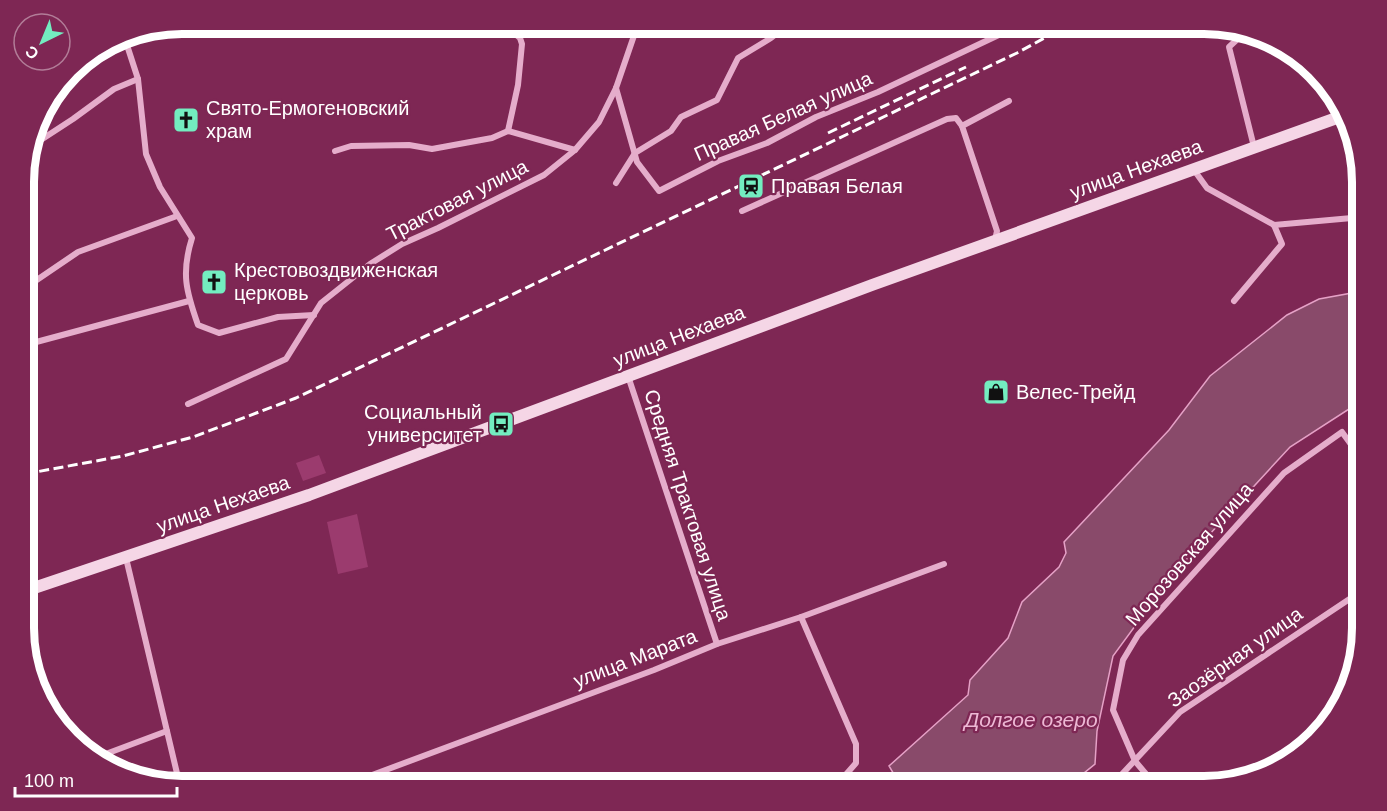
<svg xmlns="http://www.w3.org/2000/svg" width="1387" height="811" font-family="Helvetica,sans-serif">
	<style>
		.green { fill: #9b3b6e }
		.water { fill: #894a6a; stroke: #e5a1c6; stroke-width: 1.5 }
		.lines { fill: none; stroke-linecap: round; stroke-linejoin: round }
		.street { stroke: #e5adcb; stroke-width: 6 }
		.secondary { stroke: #f5d6e6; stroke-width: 12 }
		.rail { stroke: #fff; stroke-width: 3; stroke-dasharray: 10 4.5; stroke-linecap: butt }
		.labels { text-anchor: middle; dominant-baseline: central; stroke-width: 4.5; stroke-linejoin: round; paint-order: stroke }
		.poi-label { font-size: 20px; fill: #fff; stroke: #7e2754; text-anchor: start }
		.street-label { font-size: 20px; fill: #fff; stroke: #7e2754 }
		.water-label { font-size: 21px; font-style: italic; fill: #edb8d4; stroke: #7e2754 }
		.rim { fill: none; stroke: #fff; stroke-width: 8 }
	</style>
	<rect width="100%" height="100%" fill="#7e2754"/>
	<g class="green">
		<path d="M1165 24H1204L1214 27 1217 33 1213 36 1207 38 1199 34 1195 28 1175 30Z"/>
		<path d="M319 455 326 473 303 481 296 463Z"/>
		<path d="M357 514 368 567 338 574 327 522Z"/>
	</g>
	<path class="water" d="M1363 291V400L1290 447 1174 573 1113 656 1097 731 1095 764 1074 781 1063 787H891L894 784 895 776 889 766 968 695 970 680 1008 638 1022 602 1059 567 1066 553 1064 542 1169 430 1210 376 1287 315 1319 299Z"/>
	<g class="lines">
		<g class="street">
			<path d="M378 24 393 27 515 34"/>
			<path d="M1243 34 1229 47 1254 147"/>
			<path d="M124 36 138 79 146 154 160 187 192 238C181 273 186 291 198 325L219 333 278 317 314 315"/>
			<path d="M616 88 637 162 659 191 718 161 767 143 816 117 878 92 1022 24"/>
			<path d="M508 131 518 85 522 44 520 38 515 34V24"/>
			<path d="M30 147 73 119 114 89 138 79"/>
			<path d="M335 151 351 146 409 145 432 149 492 138 508 131 575 150"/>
			<path d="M1194 170 1207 188 1274 225 1363 217"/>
			<path d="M616 183 635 153 671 131 681 117 717 100 738 58 771 38 789 24"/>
			<path d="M742 211 947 119 956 118 962 126"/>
			<path d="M995 240 997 231 962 126 1009 101"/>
			<path d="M25 288 78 252 177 216"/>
			<path d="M1234 301 1282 244 1274 225"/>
			<path d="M25 345 189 301"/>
			<path d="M628 376 717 644"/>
			<path d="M188 404 286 359 321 303 370 264 402 244 438 228 544 175 575 150 599 122 616 88 638 24"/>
			<path d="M126 558 180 786"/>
			<path d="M801 617 856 744V763L835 787"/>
			<path d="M95 758 167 731"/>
			<path d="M340 787 654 670 717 644 801 617 944 564"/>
			<path d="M1110 787 1180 712 1363 590"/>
			<path d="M1157 787 1135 761 1113 710 1123 660 1138 635 1284 473 1342 432 1363 461"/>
		</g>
		<path class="secondary" d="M25 591 309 495 872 285 1345 115"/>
		<g class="rail">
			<path d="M828 133 966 67"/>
			<path d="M25 474 123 456 193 437 296 398 1017 53 1070 24"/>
		</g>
	</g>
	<defs>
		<symbol id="church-square" viewBox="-11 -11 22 22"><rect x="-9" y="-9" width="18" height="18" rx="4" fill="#73edc0" stroke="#7e2754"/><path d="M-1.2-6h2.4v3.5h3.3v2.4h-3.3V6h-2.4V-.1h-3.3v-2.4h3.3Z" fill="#111"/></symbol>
		<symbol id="station-square" viewBox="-11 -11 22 22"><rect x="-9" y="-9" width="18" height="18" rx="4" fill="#73edc0" stroke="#7e2754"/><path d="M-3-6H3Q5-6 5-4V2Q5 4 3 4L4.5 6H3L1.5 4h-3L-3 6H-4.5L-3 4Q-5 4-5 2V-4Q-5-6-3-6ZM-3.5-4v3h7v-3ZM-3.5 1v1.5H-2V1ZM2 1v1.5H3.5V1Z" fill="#111"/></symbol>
		<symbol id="shop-square" viewBox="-11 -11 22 22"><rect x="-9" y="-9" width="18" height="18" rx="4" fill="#73edc0" stroke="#7e2754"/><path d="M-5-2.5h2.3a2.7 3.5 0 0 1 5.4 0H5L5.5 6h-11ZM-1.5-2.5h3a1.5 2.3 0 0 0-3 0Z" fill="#111"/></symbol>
		<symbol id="bus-square" viewBox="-11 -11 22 22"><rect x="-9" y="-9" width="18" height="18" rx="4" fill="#73edc0" stroke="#7e2754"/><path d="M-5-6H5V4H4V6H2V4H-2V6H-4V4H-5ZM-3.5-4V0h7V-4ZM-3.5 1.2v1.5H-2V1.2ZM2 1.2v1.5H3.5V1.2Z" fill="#111"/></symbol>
	</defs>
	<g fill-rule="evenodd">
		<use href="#church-square" x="171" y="105" width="30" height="30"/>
		<use href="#station-square" x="736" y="171" width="30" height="30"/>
		<use href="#church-square" x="199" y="267" width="30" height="30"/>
		<use href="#shop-square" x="981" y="377" width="30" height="30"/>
		<use href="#bus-square" x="486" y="409" width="30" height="30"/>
	</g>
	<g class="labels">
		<g class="poi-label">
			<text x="206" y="108">Свято-Ермогеновский<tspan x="206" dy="23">храм</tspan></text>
			<text x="771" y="186">Правая Белая</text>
			<text x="234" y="270">Крестовоздвиженская<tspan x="234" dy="23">церковь</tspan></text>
			<text x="1016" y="392">Велес-Трейд</text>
			<text x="482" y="412" text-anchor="end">Социальный<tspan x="482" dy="23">университет</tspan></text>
		</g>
		<g class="street-label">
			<text transform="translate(783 116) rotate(-24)">Правая Белая улица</text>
			<text transform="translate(1136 169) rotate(-20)">улица Нехаева</text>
			<text transform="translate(457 200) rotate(-27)">Трактовая улица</text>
			<text transform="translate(679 336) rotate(-21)">улица Нехаева</text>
			<text transform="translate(223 504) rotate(-19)">улица Нехаева</text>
			<text transform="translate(688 505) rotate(72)">Средняя Трактовая улица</text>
			<text transform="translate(1189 554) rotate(-49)">Морозовская улица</text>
			<text transform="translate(1235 657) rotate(-35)">Заозёрная улица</text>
			<text transform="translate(635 658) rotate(-21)">улица Марата</text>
		</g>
		<g class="water-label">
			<text x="1031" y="719">Долгое озеро</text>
		</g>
	</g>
	<path d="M0 0H1387V811H0ZM182 34H1204A148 148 0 0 1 1352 182V628A148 148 0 0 1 1204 776H182A148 148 0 0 1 34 628V182A148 148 0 0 1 182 34Z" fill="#7e2754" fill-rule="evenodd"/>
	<path class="rim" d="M182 34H1204A148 148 0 0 1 1352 182V628A148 148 0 0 1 1204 776H182A148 148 0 0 1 34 628V182A148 148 0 0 1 182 34Z"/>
	<g transform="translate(42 42) rotate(223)"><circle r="28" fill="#7e2754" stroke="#b27d98" stroke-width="1.5"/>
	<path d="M0-4.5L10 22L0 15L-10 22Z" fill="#73edc0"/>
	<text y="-9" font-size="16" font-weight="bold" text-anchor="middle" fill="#ffffff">С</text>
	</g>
	<path d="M15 787v9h162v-9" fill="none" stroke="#ffffff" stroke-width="3"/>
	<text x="24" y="787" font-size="18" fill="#ffffff" stroke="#7e2754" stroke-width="4.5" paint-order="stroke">100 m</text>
</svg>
